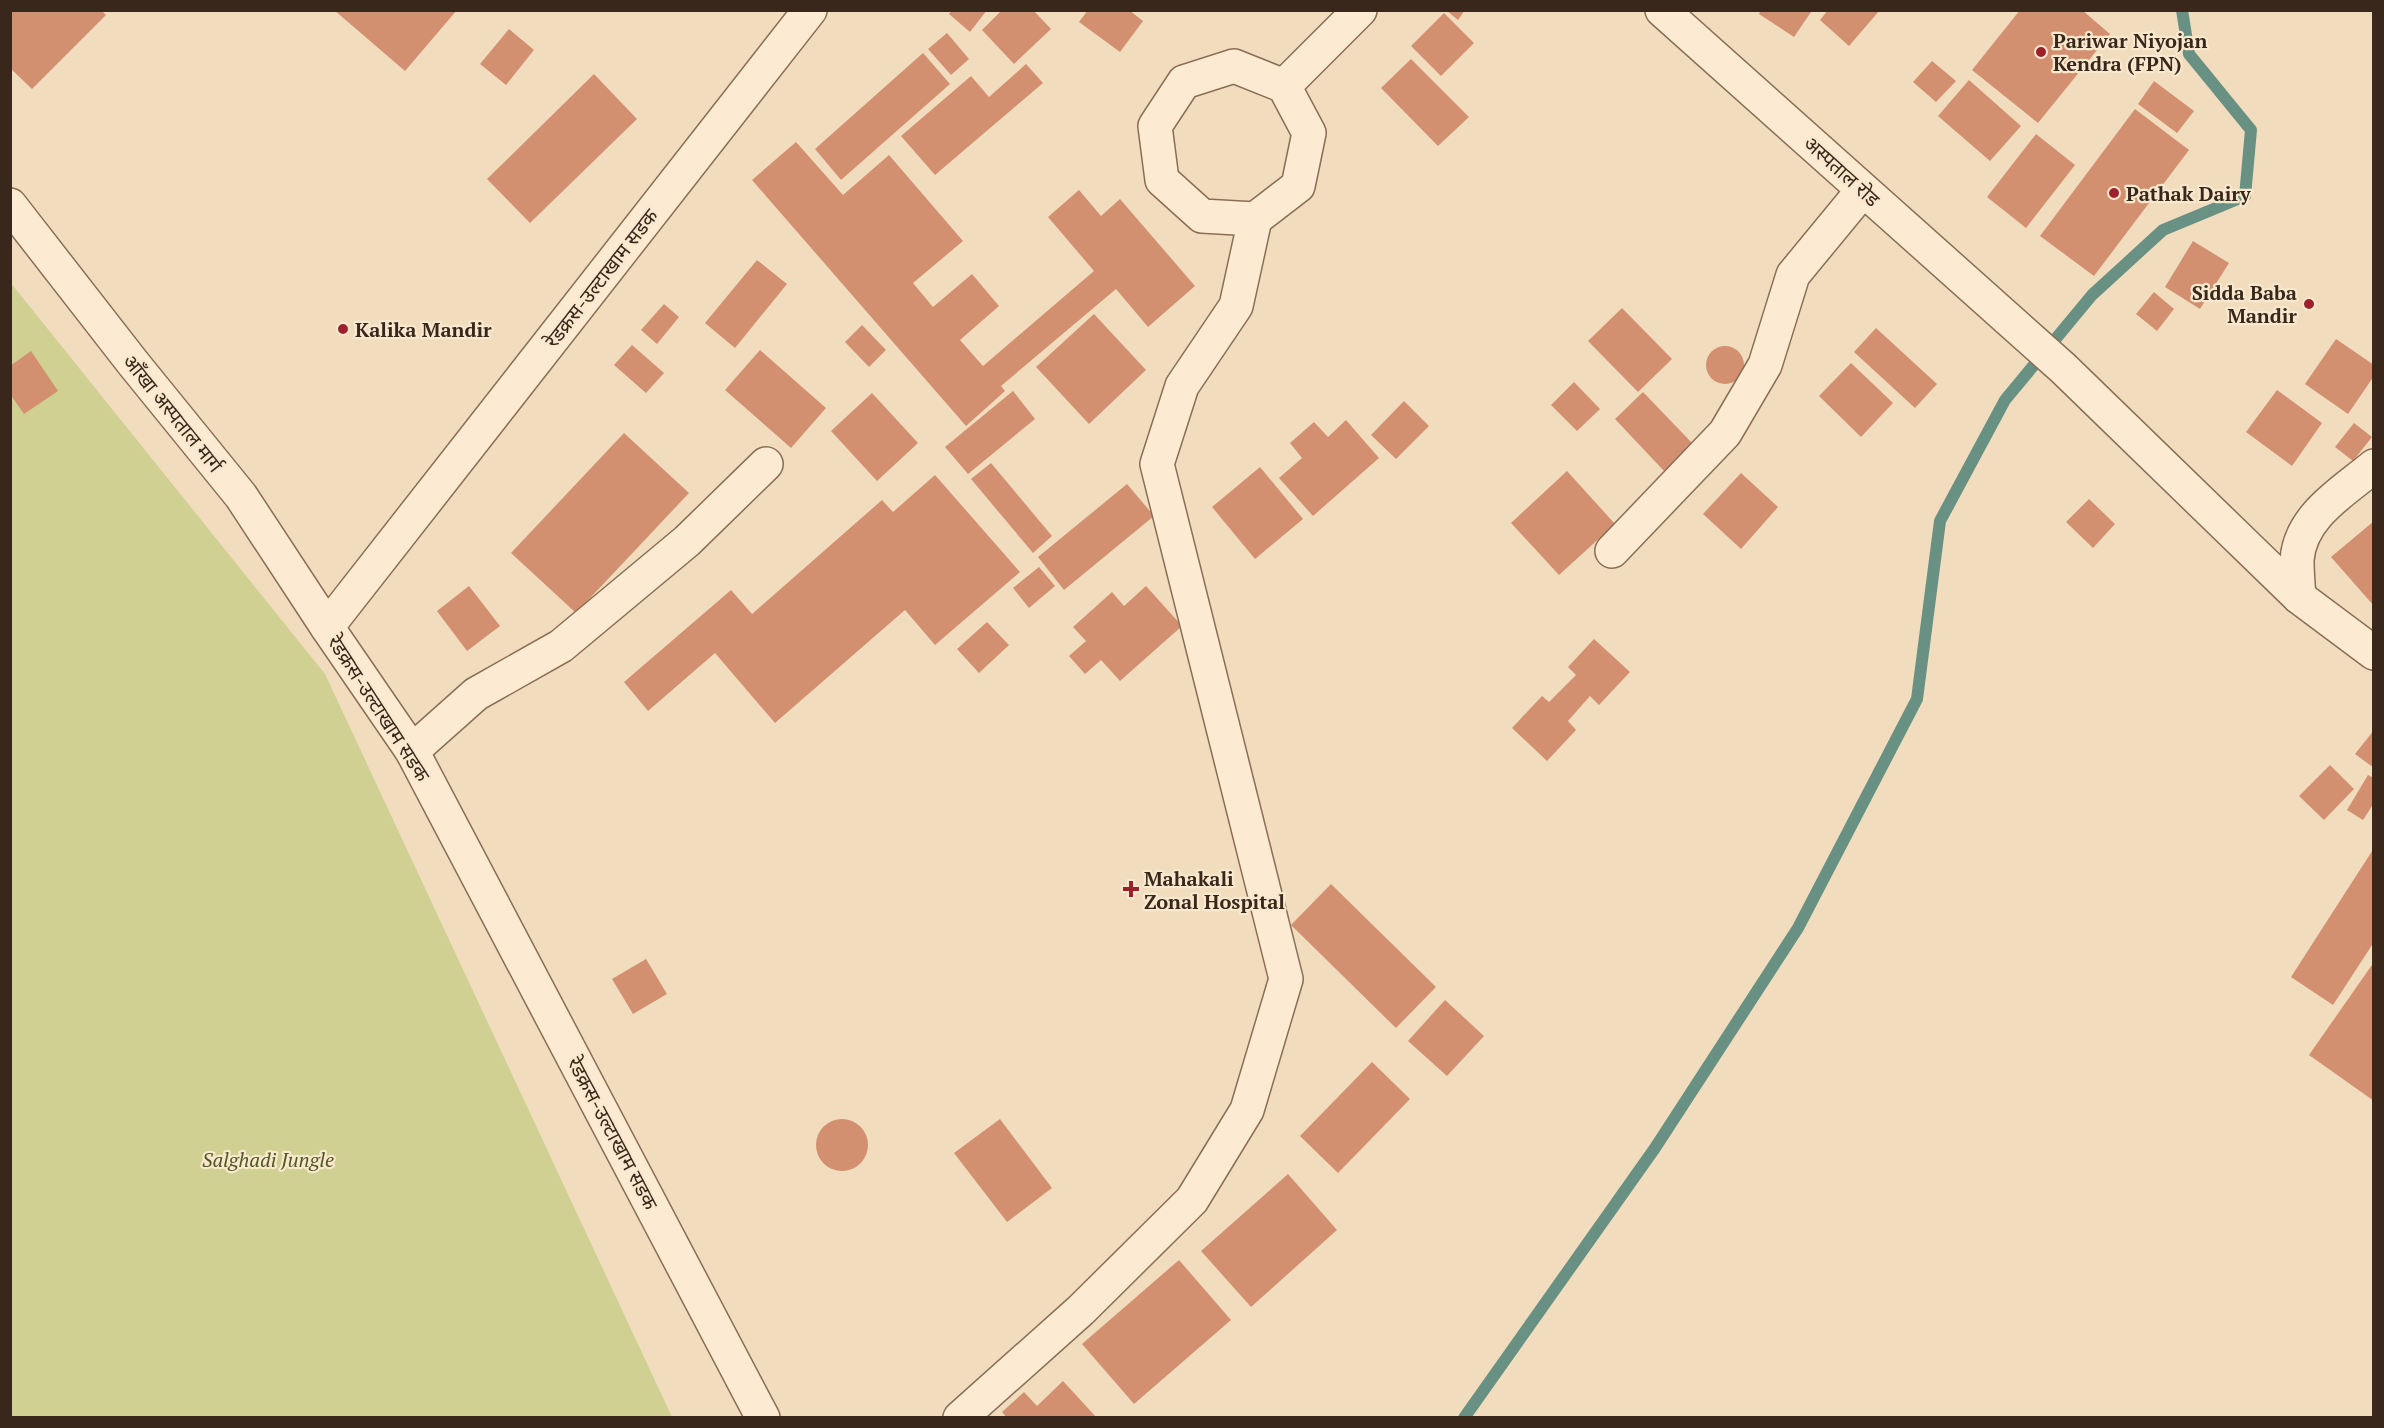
<svg xmlns="http://www.w3.org/2000/svg" width="2384" height="1428" font-family="'PT Serif','Noto Sans Devanagari',serif">
	<style>
		.green { fill: #cfd091 }
		.lines { fill: none; stroke-linecap: round; stroke-linejoin: round }
		.stream { stroke: #689183; stroke-width: 12 }
		.building { fill: #d39070 }
		.minor-casing { stroke: #8b6d55; stroke-width: 36 }
		.minor { stroke: #fcebd2; stroke-width: 33 }
		.poi-dot { fill: #9f202d; stroke: #f8e8ce; stroke-width: 2 }
		.labels { text-anchor: middle; dominant-baseline: central; stroke-width: 4.5; stroke-linejoin: round; paint-order: stroke }
		.poi-label { font-size: 20px; font-weight: bold; fill: #39271b; stroke: #f8e8ce; text-anchor: start }
		.street-label { font-size: 20px; fill: #39271b; stroke: #f8e8ce }
		.park-label { font-size: 20px; font-style: italic; fill: #4f5820; stroke: #f8e8ce }
	</style>
	<rect width="100%" height="100%" fill="#f1ddbe"/>
	<path class="green" d="M10 282 325 674 672 1417H11Z"/>
	<g class="lines">
		<path class="stream" d="M1464 1418 1655 1148 1798 928 1917 699 1940 521 2005 400 2092 295 2163 230 2245 196 2251 130 2189 54 2182 10"/>
	</g>
	<g class="building">
		<path d="M10 10H101L106 15 32 89 10 68Z"/>
		<path d="M334 10H457L405 71Z"/>
		<path d="M952 10H987L970 32 949 14Z"/>
		<path d="M1002 10H1033L1051 29 1014 64 982 30Z"/>
		<path d="M1088 10H1129L1143 21 1120 52 1079 22Z"/>
		<path d="M1446 10H1465L1458 20Z"/>
		<path d="M1761 10H1809L1811 12 1794 37 1759 14Z"/>
		<path d="M1828 10H1880L1849 46 1820 20Z"/>
		<path d="M2020 10H2082L2110 34 2038 123 1972 70Z"/>
		<path d="M1444 13 1474 43 1441 76 1411 46Z"/>
		<path d="M509 29 534 50 506 85 480 64Z"/>
		<path d="M947 33 969 59 951 75 928 49Z"/>
		<path d="M923 53 950 84 841 180 815 149Z"/>
		<path d="M1411 59 1469 117 1438 146 1381 88Z"/>
		<path d="M1932 61 1956 81 1936 102 1913 82Z"/>
		<path d="M1026 64 1043 83 935 175 901 136 971 76 989 97Z"/>
		<path d="M594 74 637 119 530 223 487 179Z"/>
		<path d="M1969 80 2021 126 1990 161 1938 116Z"/>
		<path d="M2154 81 2194 111 2177 133 2138 104Z"/>
		<path d="M2135 109 2189 150 2094 276 2040 236Z"/>
		<path d="M2036 134 2075 165 2026 228 1987 197Z"/>
		<path d="M796 142 843 195 889 155 963 241 913 283 933 307 972 274 999 306 960 340 983 366 1094 271 1048 217 1079 190 1101 216 1120 199 1195 286 1148 327 1116 289 1001 386 1005 391 966 426 752 180Z"/>
		<path d="M2193 241 2229 263 2200 309 2165 287Z"/>
		<path d="M757 260 787 284 735 348 705 323Z"/>
		<path d="M2154 292 2174 309 2157 331 2136 314Z"/>
		<path d="M664 304 679 317 657 344 641 330Z"/>
		<path d="M1622 308 1672 359 1638 392 1588 341Z"/>
		<path d="M1094 314 1146 370 1089 424 1036 367Z"/>
		<path d="M862 325 886 350 869 367 845 342Z"/>
		<path d="M1876 328 1937 384 1915 408 1854 352Z"/>
		<path d="M2336 339 2374 365V376L2348 414 2305 384Z"/>
		<path d="M632 345 664 373 646 393 614 365Z"/>
		<circle cx="1725" cy="365" r="19"/>
		<path d="M760 350 826 408 791 448 725 390Z"/>
		<path d="M31 351 58 391 24 414 10 394V366Z"/>
		<path d="M1851 363 1893 403 1861 437 1819 396Z"/>
		<path d="M1574 382 1600 409 1577 431 1551 405Z"/>
		<path d="M2277 390 2322 423 2292 466 2246 432Z"/>
		<path d="M1013 391 1035 419 968 474 945 447Z"/>
		<path d="M1643 392 1693 444 1664 471 1615 419Z"/>
		<path d="M872 393 918 443 877 481 831 431Z"/>
		<path d="M1404 401 1429 426 1396 459 1371 435Z"/>
		<path d="M1346 420 1379 458 1313 516 1279 478 1302 458 1290 443 1314 422 1328 437Z"/>
		<path d="M2354 423 2372 437 2353 461 2335 447Z"/>
		<path d="M624 433 689 493 576 613 511 553Z"/>
		<path d="M991 463 1052 536 1033 553 971 479Z"/>
		<path d="M1260 467 1303 519 1255 559 1212 507Z"/>
		<path d="M1567 471 1615 524 1559 575 1511 523Z"/>
		<path d="M1741 473 1778 507 1741 549 1703 514Z"/>
		<path d="M935 475 1020 572 935 645 905 610 775 723 715 653 648 711 624 682 731 590 752 614 882 500 893 512Z"/>
		<path d="M1127 484 1154 516 1064 590 1038 557Z"/>
		<path d="M2089 499 2115 524 2093 548 2066 522Z"/>
		<path d="M2374 521V606L2331 557Z"/>
		<path d="M1039 567 1055 586 1029 608 1013 588Z"/>
		<path d="M469 586 500 626 467 651 437 611Z"/>
		<path d="M1146 586 1182 626 1120 681 1101 660 1085 674 1069 656 1086 641 1073 627 1112 592 1124 606Z"/>
		<path d="M987 622 1009 645 979 673 957 649Z"/>
		<path d="M1594 639 1630 672 1599 705 1590 696 1568 721 1576 730 1547 761 1512 728 1542 696 1549 702 1576 675 1568 667Z"/>
		<path d="M2374 730V768L2355 754Z"/>
		<path d="M2330 765 2354 789 2324 820 2299 796Z"/>
		<path d="M2368 775 2374 778V803L2363 820 2347 810Z"/>
		<path d="M2374 848V942L2333 1005 2291 977Z"/>
		<path d="M1331 884 1436 987 1396 1028 1291 925Z"/>
		<path d="M646 959 667 994 633 1014 612 979Z"/>
		<path d="M2374 962V1101L2309 1055Z"/>
		<path d="M1445 1000 1484 1036 1447 1076 1408 1041Z"/>
		<path d="M1372 1062 1410 1099 1338 1173 1300 1136Z"/>
		<circle cx="842" cy="1145" r="26"/>
		<path d="M1000 1119 1052 1188 1007 1222 954 1153Z"/>
		<path d="M1288 1174 1337 1230 1251 1307 1201 1251Z"/>
		<path d="M1179 1260 1231 1320 1134 1404 1082 1344Z"/>
		<path d="M1063 1381 1097 1418H1007L1002 1412 1024 1392 1037 1406Z"/>
	</g>
	<g class="lines">
		<defs>
			<g id="minor">
				<path d="M1662 10 2063 368 2299 597 2374 653"/>
				<path d="M1234 66 1284 86 1309 133 1298 186 1255 219 1202 216 1162 180 1155 126 1184 82Z"/>
				<path d="M1284 86 1360 10"/>
				<path d="M10 205 133 363 241 496 327 627"/>
				<path d="M1612 551 1725 433 1765 365 1793 275 1863 190"/>
				<path d="M2299 597C2298 585 2297 572 2297 560 2300 516 2343 492 2374 466"/>
				<path d="M412 751 476 694 561 646 687 541 766 464"/>
				<path d="M763 1418 412 751 327 627 810 10"/>
				<path d="M960 1418 1081 1310 1192 1200 1247 1110 1286 979 1157 464 1182 386 1236 306 1255 219"/>
			</g>
		</defs>
		<use href="#minor" class="minor-casing"/>
		<use href="#minor" class="minor"/>
	</g>
	<g class="poi-dot">
		<circle cx="2041" cy="52" r="6"/>
		<circle cx="2114" cy="193" r="6"/>
		<circle cx="2309" cy="304" r="6"/>
		<circle cx="343" cy="329" r="6"/>
		<path d="M1128 880h6v6h6v6h-6v6h-6v-6h-6v-6h6z"/>
	</g>
	<g class="labels">
		<g class="poi-label">
			<text x="2053" y="40">Pariwar Niyojan<tspan x="2053" dy="23">Kendra (FPN)</tspan></text>
			<text x="2126" y="193">Pathak Dairy</text>
			<text x="2297" y="292" text-anchor="end">Sidda Baba<tspan x="2297" dy="23">Mandir</tspan></text>
			<text x="355" y="329">Kalika Mandir</text>
			<text x="1144" y="878">Mahakali<tspan x="1144" dy="23">Zonal Hospital</tspan></text>
		</g>
		<g class="street-label">
			<text transform="translate(1842 171) rotate(42)">अस्पताल रोड</text>
			<text transform="translate(601 278) rotate(-52)">रेडक्रस-उल्टाखाम सडक</text>
			<text transform="translate(173 413) rotate(51)">आँखा अस्पताल मार्ग</text>
			<text transform="translate(379 708) rotate(57)">रेडक्रस-उल्टाखाम सडक</text>
			<text transform="translate(613 1133) rotate(62)">रेडक्रस-उल्टाखाम सडक</text>
		</g>
		<g class="park-label">
			<text x="268" y="1159">Salghadi Jungle</text>
		</g>
	</g>
	<rect width="2384" height="1428" fill="none" stroke="#39271b" stroke-width="24"/>
</svg>
